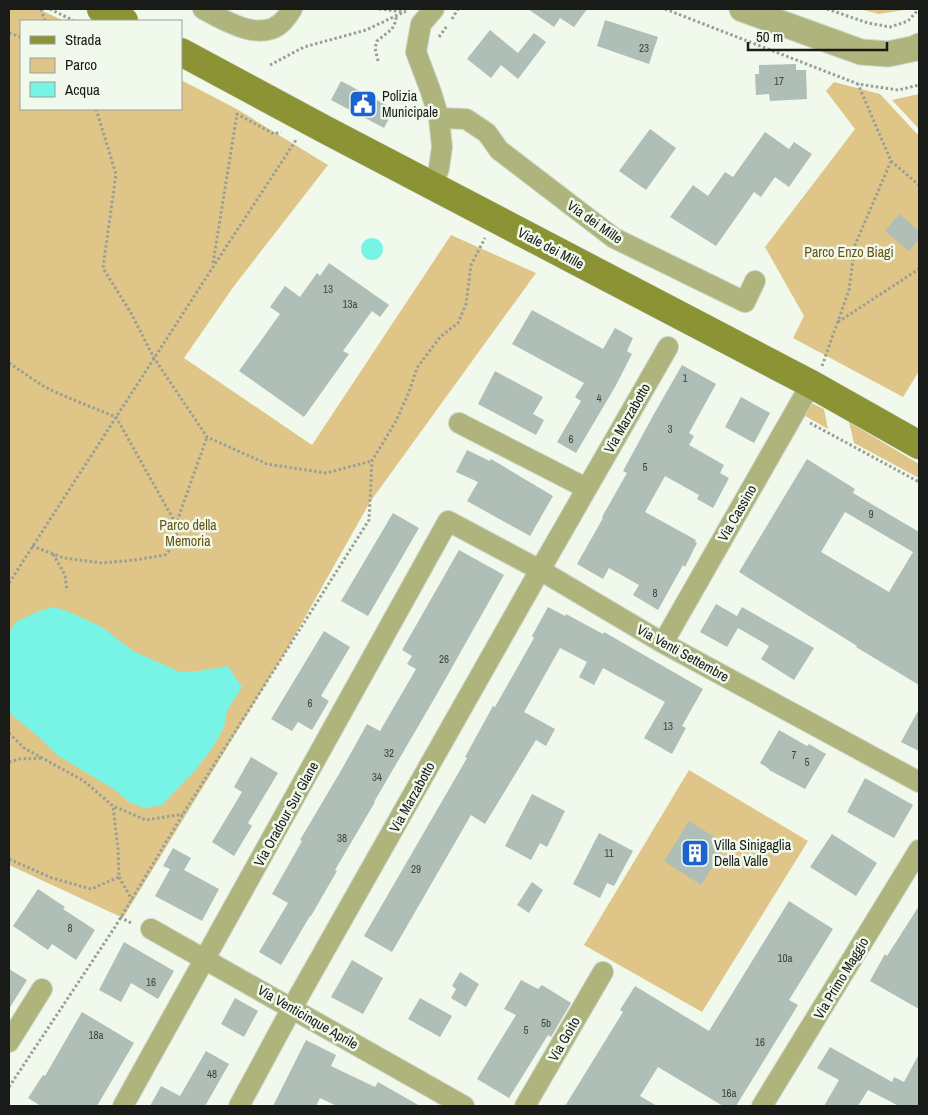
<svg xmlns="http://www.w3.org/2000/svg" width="928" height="1115" font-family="'Archivo Narrow',sans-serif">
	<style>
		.green { fill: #dfc688 }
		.water { fill: #78f4e7 }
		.building { fill: #afbeb6; fill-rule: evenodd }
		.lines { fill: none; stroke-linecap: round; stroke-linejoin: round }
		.minor-casing { stroke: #cdd5ca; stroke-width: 22 }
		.tertiary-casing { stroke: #cdd5ca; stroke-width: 27 }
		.secondary-casing { stroke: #cdd5ca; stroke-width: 29 }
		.path { stroke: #999f96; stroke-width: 3; stroke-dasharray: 2.5 2.5; stroke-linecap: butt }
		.minor { stroke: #aeb47b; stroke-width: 20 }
		.tertiary { stroke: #aeb47b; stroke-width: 25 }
		.secondary { stroke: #8c9335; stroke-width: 28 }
		.labels { text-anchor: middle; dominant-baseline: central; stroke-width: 5; stroke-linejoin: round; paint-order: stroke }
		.number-label { font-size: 11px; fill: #3e443f }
		.poi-label { font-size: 14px; fill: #181b17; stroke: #f0f9ec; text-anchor: start }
		.street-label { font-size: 14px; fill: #181b17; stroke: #f0f9ec }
		.park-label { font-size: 14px; fill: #69530f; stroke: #f0f9ec }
	</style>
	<rect width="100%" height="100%" fill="#f0f9ec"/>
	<g class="green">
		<path d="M9 9H39L64 21H21V109H181V80L235 108 328 165 234 286 184 358 312 445 451 235 536 273 370 502 286 651 123 918 9 865Z"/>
		<path d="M859 9H905L904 10 879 14Z"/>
		<path d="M834 82 880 94 919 136V371L903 397 793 338 804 316 765 247 855 129 826 91Z"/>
		<path d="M919 94V129L892 100Z"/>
		<path d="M807 401 824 409 828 429 800 413Z"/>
		<path d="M849 422 919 464V478L854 443Z"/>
		<path d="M689 770 808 841 702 1012 584 945Z"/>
	</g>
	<g class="water">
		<circle cx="372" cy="249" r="11"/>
		<path d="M53 607 67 611 102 627 133 651 180 672 199 671 228 666 242 687 227 711 224 727 213 747 194 772 162 805 145 808 129 802 115 790 57 755 39 737 12 715 9 711V633L16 622 39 611Z"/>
	</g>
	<g class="building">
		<path d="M528 9H587L574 27 560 18 554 27Z"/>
		<path d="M605 20 658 37 649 64 597 46Z"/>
		<path d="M490 30 518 53 534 33 546 42 518 79 501 65 491 78 467 59Z"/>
		<path d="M796 64V70H806L807 99 770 101 769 94 756 95 755 74H759V65Z"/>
		<path d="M341 81 394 109 384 128 331 100Z"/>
		<path d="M650 129 676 148 646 190 619 171Z"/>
		<path d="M765 132 789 149 794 142 812 154 789 187 775 177 761 197 754 192 716 246 670 217 693 185 708 196 725 172 733 177Z"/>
		<path d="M899 214 919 231V239L909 251 885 231Z"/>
		<path d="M329 263 389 305 380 317 372 311 343 351 349 354 304 417 239 371 280 314 270 307 285 286 300 297 317 273 320 276Z"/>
		<path d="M532 310 603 349 615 328 633 338 627 351 632 354 615 387 576 453 557 442 581 401 575 397 584 383 512 344Z"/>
		<path d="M682 365 716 384 689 433 694 436 689 445 724 465 720 473 729 478 713 508 697 499 699 495 665 476 645 512 696 540 695 542 697 543 685 567 683 565 658 610 633 595 639 585 609 568 603 579 577 564 603 518 602 517 627 473 623 471 654 414Z"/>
		<path d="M495 371 543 397 533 414 544 420 536 435 478 404Z"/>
		<path d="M741 397 770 413 754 443 725 427Z"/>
		<path d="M467 450 490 461 491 459 553 496 530 536 467 501 478 482 456 472Z"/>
		<path d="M807 459 855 489 853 493 919 532V685L856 647 857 646 739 572ZM845 512 913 552 889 592 821 552Z"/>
		<path d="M393 513 419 528 368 616 341 601Z"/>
		<path d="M459 550 504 575 437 694 374 802H375L335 870 337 871 311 916H310L281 965 259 952 288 903 272 894 302 841 300 840 342 769 367 724 380 731 416 669 407 664 412 656 402 650Z"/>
		<path d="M716 604 737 616 742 607 814 648 794 680 761 659 769 646 738 628 727 647 700 632Z"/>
		<path d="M548 607 565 616 566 614 603 634 604 632 703 689 682 726 686 728 672 754 644 738 665 702 603 668 594 685 579 677 587 662 560 648 524 712 555 729 546 746 536 740 485 824 471 815 392 952 364 936 467 758 465 757 493 706 495 707 534 638 532 636Z"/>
		<path d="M324 631 350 647 321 696 329 701 312 730 298 722 292 731 271 719Z"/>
		<path d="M919 709V751L901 742Z"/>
		<path d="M779 730 807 746 809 744 826 754 805 789 769 770V769L760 763Z"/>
		<path d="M251 757 278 773 248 823 252 826 234 856 212 842 242 792 234 787Z"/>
		<path d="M865 778 913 805 894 838 847 812Z"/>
		<path d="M532 794 565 811 547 847 540 843 531 860 505 846Z"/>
		<path d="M689 821 727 845 701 885 664 861Z"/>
		<path d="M599 833 633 851 614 886 607 883 600 898 573 884Z"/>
		<path d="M832 834 877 863 856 896 810 867Z"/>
		<path d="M173 848 191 858 184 870 219 889 202 921 155 896 170 869 163 866Z"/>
		<path d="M532 882 543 890 529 913 517 905Z"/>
		<path d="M38 889 65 907 63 909 95 930 76 960 52 944 48 950 13 926Z"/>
		<path d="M789 901 833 929 789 1000 798 1005 736 1106H723L658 1067 640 1096 657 1106H565L623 1012 620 1010 635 986 709 1031Z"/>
		<path d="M919 906V1009L870 981 885 954 887 956Z"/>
		<path d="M124 942 174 971 158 999 131 983 121 1002 99 990Z"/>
		<path d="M352 960 383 978 363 1014 331 997Z"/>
		<path d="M9 969 27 980 9 1009Z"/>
		<path d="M460 972 479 984 466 1007 451 998 456 989 452 986Z"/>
		<path d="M521 980 538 989 542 985 571 1003 551 1037 548 1035 509 1098 477 1079 516 1015 504 1009Z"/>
		<path d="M235 998 258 1011 244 1037 221 1024Z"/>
		<path d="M420 998 452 1016 440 1037 408 1019Z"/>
		<path d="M82 1012 134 1043 97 1106H41L28 1098 43 1075 45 1076Z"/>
		<path d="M306 1040 336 1055 331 1066 375 1087 378 1082 420 1106H337L320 1098 316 1106H273Z"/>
		<path d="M830 1047 892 1082 894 1077 904 1082 919 1054V1106H899L868 1090 858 1106H824L839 1080 817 1068Z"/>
		<path d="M206 1051 229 1064 205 1106H150L161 1086 180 1096Z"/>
	</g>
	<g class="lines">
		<defs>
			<g id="minor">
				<path d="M203 9C225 21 264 45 285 19 288 16 290 12 292 9"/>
				<path d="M439 118 466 119 487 133 499 150 614 238 745 302 755 281"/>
				<path d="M433 186 439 168 442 147 439 118 431 92 416 52 421 24 434 9"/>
				<path d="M459 423 586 488"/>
				<path d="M663 643 811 384"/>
				<path d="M151 929 464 1106"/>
				<path d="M9 1042 42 989"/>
				<path d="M123 1106 448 521 540 570 663 643 919 782"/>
				<path d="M239 1106 292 1008 540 570 668 347"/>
				<path d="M525 1106 603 972"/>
				<path d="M762 1106 919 850"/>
			</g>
			<path id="tertiary" d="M742 9 861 52 888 54 917 48 919 46"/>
			<g id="secondary">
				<path d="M101 9 124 21"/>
				<path d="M181 52 324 129 811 384 919 445"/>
			</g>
		</defs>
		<use href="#minor" class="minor-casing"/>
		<use href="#tertiary" class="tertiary-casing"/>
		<use href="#secondary" class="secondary-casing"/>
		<g class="path">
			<path d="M41 9 45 21"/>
			<path d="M50 9 74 21"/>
			<path d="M379 9 405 12"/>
			<path d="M665 9 858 84 898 90 919 85"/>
			<path d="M827 9 868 23 890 27 908 21 919 9"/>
			<path d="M452 19 458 9"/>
			<path d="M9 33 21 37"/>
			<path d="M439 37 447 26"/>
			<path d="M378 61 375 48 377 41 392 29 396 21V16"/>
			<path d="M270 65 304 47 366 30 406 11"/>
			<path d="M96 109 116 174 103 268 131 313 154 358 207 437 267 464 326 473 372 461"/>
			<path d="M891 161 919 185"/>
			<path d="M213 263 237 114 274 134 281 132"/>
			<path d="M838 322 919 269"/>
			<path d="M9 363 43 386 64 396 116 417 176 524"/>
			<path d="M822 366 849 290 855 245 891 161 858 84"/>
			<path d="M810 423 919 482"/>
			<path d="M32 546 64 558 102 563 134 560 165 555 177 542 176 524 207 437"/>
			<path d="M53 554 65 575 67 591"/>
			<path d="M9 583 213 267 296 140"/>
			<path d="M9 733 24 748 84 781 113 806 146 820 183 814"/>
			<path d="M9 762 20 759 43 758"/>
			<path d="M9 859 52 878 91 889 119 877 118 849 113 806"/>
			<path d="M119 877 132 900"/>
			<path d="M120 917 133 924"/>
			<path d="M9 1087 115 927 183 814 369 520 372 461 396 421 409 392 417 368 440 337 458 323 466 304 471 265 485 238"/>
		</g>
		<use href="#minor" class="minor"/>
		<use href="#tertiary" class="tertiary"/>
		<use href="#secondary" class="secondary"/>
	</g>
	<defs>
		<symbol id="civic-square" viewBox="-11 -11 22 22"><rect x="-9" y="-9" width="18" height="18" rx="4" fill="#1b63ce" stroke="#f0f9ec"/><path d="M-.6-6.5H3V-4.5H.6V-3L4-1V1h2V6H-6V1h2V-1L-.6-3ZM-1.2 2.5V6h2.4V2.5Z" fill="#fff"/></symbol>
		<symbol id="building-square" viewBox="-11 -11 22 22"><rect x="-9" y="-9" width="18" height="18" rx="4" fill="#1b63ce" stroke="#f0f9ec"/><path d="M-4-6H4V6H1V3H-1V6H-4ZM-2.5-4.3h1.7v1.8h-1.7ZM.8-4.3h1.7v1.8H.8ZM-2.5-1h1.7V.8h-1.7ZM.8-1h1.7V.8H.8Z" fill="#fff"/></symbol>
	</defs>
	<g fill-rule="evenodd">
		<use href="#civic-square" x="347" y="88" width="32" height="32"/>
		<use href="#building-square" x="679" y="837" width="32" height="32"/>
	</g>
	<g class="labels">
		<g class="number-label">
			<text x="644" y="48">23</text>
			<text x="779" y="81">17</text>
			<text x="328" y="289">13</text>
			<text x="350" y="304">13a</text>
			<text x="685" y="378">1</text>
			<text x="599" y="398">4</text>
			<text x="670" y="429">3</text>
			<text x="571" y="439">6</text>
			<text x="645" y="467">5</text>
			<text x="871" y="514">9</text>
			<text x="655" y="593">8</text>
			<text x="444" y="659">26</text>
			<text x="310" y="703">6</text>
			<text x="668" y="726">13</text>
			<text x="389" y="753">32</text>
			<text x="794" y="755">7</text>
			<text x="807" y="762">5</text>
			<text x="377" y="777">34</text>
			<text x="342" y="838">38</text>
			<text x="609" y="853">11</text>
			<text x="416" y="869">29</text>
			<text x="70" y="928">8</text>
			<text x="785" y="958">10a</text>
			<text x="151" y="982">16</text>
			<text x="546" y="1023">5b</text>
			<text x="526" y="1030">5</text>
			<text x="96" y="1035">18a</text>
			<text x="760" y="1042">16</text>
			<text x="212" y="1074">48</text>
			<text x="729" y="1093">16a</text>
		</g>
		<g class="poi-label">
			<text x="382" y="96">Polizia<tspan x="382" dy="16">Municipale</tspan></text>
			<text x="714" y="845">Villa Sinigaglia<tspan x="714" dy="16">Della Valle</tspan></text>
		</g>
		<g class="street-label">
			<text transform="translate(595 222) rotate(35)">Via dei Mille</text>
			<text transform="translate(551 248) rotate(28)">Viale dei Mille</text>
			<text transform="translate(627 418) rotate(-60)">Via Marzabotto</text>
			<text transform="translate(737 513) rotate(-60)">Via Cassino</text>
			<text transform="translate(683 653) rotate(29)">Via Venti Settembre</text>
			<text transform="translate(412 797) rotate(-61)">Via Marzabotto</text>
			<text transform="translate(286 814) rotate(-61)">Via Oradour Sur Glane</text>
			<text transform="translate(841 978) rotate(-59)">Via Primo Maggio</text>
			<text transform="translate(308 1017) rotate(30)">Via Venticinque Aprile</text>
			<text transform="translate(564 1039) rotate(-60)">Via Goito</text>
		</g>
		<g class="park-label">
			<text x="849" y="252">Parco Enzo Biagi</text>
			<text x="188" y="525">Parco della<tspan x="188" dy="16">Memoria</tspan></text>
		</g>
	</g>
	<rect width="928" height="1115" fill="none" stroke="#181b17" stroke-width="20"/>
	<rect x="20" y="20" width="162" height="90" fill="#f0f9ec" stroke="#9aa097"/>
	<rect x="30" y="36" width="25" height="8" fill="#8c9335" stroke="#9aa097"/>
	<text x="65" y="45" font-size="15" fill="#181b17">Strada</text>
	<rect x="30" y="58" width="25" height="15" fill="#dfc688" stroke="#9aa097"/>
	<text x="65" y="70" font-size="15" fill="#181b17">Parco</text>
	<rect x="30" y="82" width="25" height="15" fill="#78f4e7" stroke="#9aa097"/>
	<text x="65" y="95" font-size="15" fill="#181b17">Acqua</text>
	<path d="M748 42v8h139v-8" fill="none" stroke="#181b17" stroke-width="2.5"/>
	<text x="756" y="42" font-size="15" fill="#181b17" stroke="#f0f9ec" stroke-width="4" paint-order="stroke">50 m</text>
</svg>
